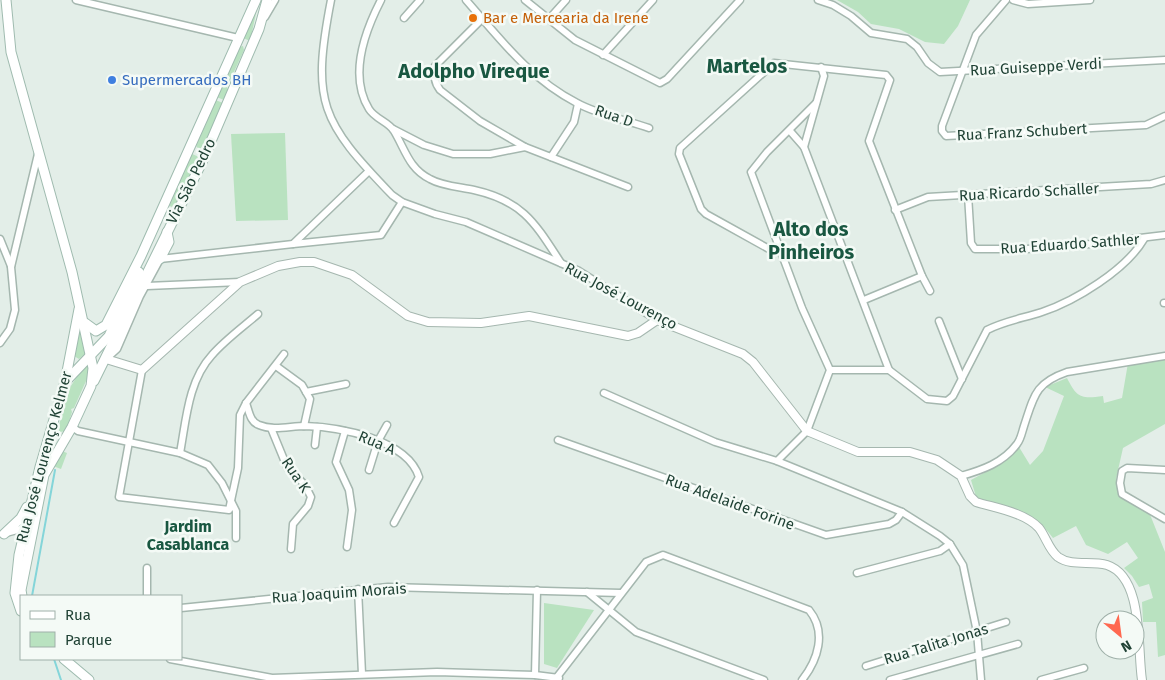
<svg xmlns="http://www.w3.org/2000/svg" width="1165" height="680" font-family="'Fira Sans',sans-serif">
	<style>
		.green { fill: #b9e2c0 }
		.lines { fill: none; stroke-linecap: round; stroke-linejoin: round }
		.stream { stroke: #84d5d9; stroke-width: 2 }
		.minor-casing { stroke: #a5b7af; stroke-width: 9 }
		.tertiary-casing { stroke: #a5b7af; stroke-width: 10 }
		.secondary-casing { stroke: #9fbbaf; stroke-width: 11 }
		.minor { stroke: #fff; stroke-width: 6 }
		.tertiary { stroke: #fff; stroke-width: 8 }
		.secondary { stroke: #fff; stroke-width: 9 }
		.food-dot { fill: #e8710a; stroke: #f4faf6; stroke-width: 2 }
		.shop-dot { fill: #3f7fe0; stroke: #f4faf6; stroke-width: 2 }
		.labels { text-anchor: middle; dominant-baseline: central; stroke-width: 5; stroke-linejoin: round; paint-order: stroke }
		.food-label { font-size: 15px; fill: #c56008; stroke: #f4faf6; text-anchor: start }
		.street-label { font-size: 15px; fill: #204235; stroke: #f4faf6 }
		.shop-label { font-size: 15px; fill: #366cbe; stroke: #f4faf6; text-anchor: start }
		.neighbourhood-label { font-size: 16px; font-weight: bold; fill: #195741; stroke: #f4faf6 }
		.district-label { font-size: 20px; font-weight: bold; fill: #195741; stroke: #f4faf6 }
	</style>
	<rect width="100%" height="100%" fill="#e3eee8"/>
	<g class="green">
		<path d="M259 0 250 41 241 37Z"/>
		<path d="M837 0H970L958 26 944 44 925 42 899 29 871 24 858 12Z"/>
		<path d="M243 46 244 50 227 87 228 91 224 100 214 96 239 47Z"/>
		<path d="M213 99 223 103 203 147 199 149 196 146 213 108 212 103Z"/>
		<path d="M285 133 288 220 236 221 231 134Z"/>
		<path d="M190 153 199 157 175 208 167 205Z"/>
		<path d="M79 329 86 353 79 359 74 356Z"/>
		<path d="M1165 359V424L1123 448 1116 479 1119 495 1149 512 1165 552V655L1158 657 1156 622H1143L1142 602 1153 598 1149 584 1139 587 1132 576 1124 568 1138 558 1127 542 1108 554 1086 545 1076 526 1053 538C1033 511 1008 506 977 500L971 480 1002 463 1019 447 1030 465 1043 451 1064 396 1045 387 1067 378C1077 398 1081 399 1103 396L1104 403 1122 398 1128 363Z"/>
		<path d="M88 366 90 372 74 408 71 409 72 412 66 431 60 432 58 429 69 389 83 367Z"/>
		<path d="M62 451 67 453 61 469 53 466Z"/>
		<path d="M544 603 594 610 557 668 544 664Z"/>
	</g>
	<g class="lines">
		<g class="stream">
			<path d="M32 596 55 470"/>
			<path d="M54 659 61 680"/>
		</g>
		<defs>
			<g id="minor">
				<path d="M76 0 238 38"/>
				<path d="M331 0C311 103 321 121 392 195L402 202 435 214 466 222 579 271 657 320"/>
				<path d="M381 0C365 31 348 75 369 109 375 119 389 122 394 131 405 149 409 169 430 179 442 186 460 187 474 190 523 201 535 223 561 263"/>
				<path d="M466 0C501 40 529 78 577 103 599 115 626 120 649 128"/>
				<path d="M525 0 575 40 660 83 667 79 740 0"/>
				<path d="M818 0 833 5 851 16 871 33 907 39 917 47 928 63 940 72 1165 60"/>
				<path d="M1006 0 976 35 942 126V131L946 136 1146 125 1165 116"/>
				<path d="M1013 0 1028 4 1090 0"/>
				<path d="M265 17 275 0"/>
				<path d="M404 18 420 0"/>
				<path d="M483 18 435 66C434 76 434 82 440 90L480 121 525 147"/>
				<path d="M549 19 566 0"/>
				<path d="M603 55 653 0"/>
				<path d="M821 67 824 76 804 147 889 370"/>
				<path d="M393 129 424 145 453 154H490L525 147 628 187"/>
				<path d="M790 131 804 147"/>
				<path d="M551 157 574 122 578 104"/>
				<path d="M968 195 971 243 975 249H1027L1090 244 1165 235"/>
				<path d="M895 210 928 197 1151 184 1165 180"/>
				<path d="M0 239 11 266"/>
				<path d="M293 244 381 235 402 202"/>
				<path d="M778 247 769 249 706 214 701 209 679 154 680 148 774 63 886 75 890 80 869 141 922 276 930 291"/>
				<path d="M147 286 240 282"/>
				<path d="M864 300 922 276"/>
				<path d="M1164 303H1165"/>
				<path d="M939 321 962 379"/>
				<path d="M0 343 10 329 15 310 11 267 38 154"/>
				<path d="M106 359 117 349 140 296 160 259 293 244 369 171"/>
				<path d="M276 366 302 385 310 399 304 426"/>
				<path d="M142 370 119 497 229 510 238 468 240 415 246 403 284 354"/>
				<path d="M830 370H889L927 399 947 401 953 396 987 330C1004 321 1024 318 1042 312 1075 301 1126 270 1144 239"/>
				<path d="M306 392 346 384"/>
				<path d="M604 393 715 442 777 461 902 512 940 536 950 544 963 565 977 632 981 680"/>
				<path d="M246 403C249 411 250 422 259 425 273 431 290 426 305 426 339 427 407 439 419 477L394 523"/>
				<path d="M72 427 78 431 180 453 208 465 222 483 236 511V538"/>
				<path d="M271 428 287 467 305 485 311 497 308 506 293 524 291 549"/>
				<path d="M345 431 336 462 349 490 352 510 347 547"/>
				<path d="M558 440 826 535 889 524 896 520 902 512"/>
				<path d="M315 445 317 427"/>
				<path d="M180 453C186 421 188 381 212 355 225 340 243 327 258 314"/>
				<path d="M777 461 807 431 830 370 802 308 751 172 767 152 816 103"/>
				<path d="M369 470 378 441 387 425"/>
				<path d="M1165 470 1127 468 1122 471 1120 483 1122 494 1165 519"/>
				<path d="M961 476C982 470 1003 463 1017 444 1021 439 1022 432 1024 426 1034 396 1035 383 1067 372L1165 356"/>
				<path d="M6 533 28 527"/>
				<path d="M147 568V596"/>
				<path d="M857 573 940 551 950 544"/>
				<path d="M358 589 362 674"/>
				<path d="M587 592 636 632 764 680"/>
				<path d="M181 608 388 587 621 593"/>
				<path d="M170 659 272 678 437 672 535 675 559 678"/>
				<path d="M866 666 1006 622"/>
				<path d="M535 675 537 590"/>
				<path d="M557 677 646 562 663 555 809 610C827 632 818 660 802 680"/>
				<path d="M890 680 1018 644"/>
				<path d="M1041 680 1084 668"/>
			</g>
			<path id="tertiary" d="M106 359 142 370 240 282 278 266 300 262H314L352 275 408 316 428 322 481 323 529 316 628 336 638 333 657 320 743 354 753 362 807 431 858 452H910L937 460 961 476 970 496 976 502C995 508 1024 512 1039 528 1046 537 1049 550 1058 557 1072 567 1091 560 1107 565 1144 577 1137 648 1142 680"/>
			<g id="secondary">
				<path d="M6 0 11 52 72 272 93 368 91 386 72 427 44 475 21 590 22 596"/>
				<path d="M160 259 169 242 167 232"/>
				<path d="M85 323 96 331 106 325 141 256 256 0"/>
				<path d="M67 380 109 336 139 272"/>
				<path d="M94 381 203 160 259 29 267 0"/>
				<path d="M4 534 21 518 27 507"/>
				<path d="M21 611 15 593 19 555 40 467 65 382 79 309"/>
				<path d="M64 659 89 680"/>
			</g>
		</defs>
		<use href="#minor" class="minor-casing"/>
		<use href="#tertiary" class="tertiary-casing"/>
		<use href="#secondary" class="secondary-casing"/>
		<use href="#minor" class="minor"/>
		<use href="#tertiary" class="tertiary"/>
		<use href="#secondary" class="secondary"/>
	</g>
	<circle class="food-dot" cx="473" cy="18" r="5"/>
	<circle class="shop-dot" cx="112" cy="80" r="5"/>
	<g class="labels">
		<g class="food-label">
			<text x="483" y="18">Bar e Mercearia da Irene</text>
		</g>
		<g class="street-label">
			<text transform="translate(1036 67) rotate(-3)">Rua Guiseppe Verdi</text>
			<text transform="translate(614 116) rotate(19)">Rua D</text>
			<text transform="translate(1022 132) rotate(-3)">Rua Franz Schubert</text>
			<text transform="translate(191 181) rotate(-64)">Via São Pedro</text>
			<text transform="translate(1029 192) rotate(-3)">Rua Ricardo Schaller</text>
			<text transform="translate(1070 244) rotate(-4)">Rua Eduardo Sathler</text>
			<text transform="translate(621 296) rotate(28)">Rua José Lourenço</text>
			<text transform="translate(377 443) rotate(23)">Rua A</text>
			<text transform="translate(44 457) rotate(-75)">Rua José Lourenço Kelmer</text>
			<text transform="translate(296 475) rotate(56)">Rua K</text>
			<text transform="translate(730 502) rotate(20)">Rua Adelaide Forine</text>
			<text transform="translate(339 593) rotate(-4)">Rua Joaquim Morais</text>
			<text transform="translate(936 644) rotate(-17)">Rua Talita Jonas</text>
		</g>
		<g class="shop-label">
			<text x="122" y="80">Supermercados BH</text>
		</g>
		<g class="neighbourhood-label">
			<text x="188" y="526">Jardim<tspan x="188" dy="18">Casablanca</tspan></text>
		</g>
		<g class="district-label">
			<text x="747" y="66">Martelos</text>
			<text x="474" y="71">Adolpho Vireque</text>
			<text x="811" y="229">Alto dos<tspan x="811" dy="23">Pinheiros</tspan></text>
		</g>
	</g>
	<rect x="20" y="595" width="162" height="65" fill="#f4faf6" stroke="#9fb0a9"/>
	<rect x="30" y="611" width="25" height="8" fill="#ffffff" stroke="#9fb0a9"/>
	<text x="65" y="620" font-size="15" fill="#204235">Rua</text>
	<rect x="30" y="632" width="25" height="15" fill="#b9e2c0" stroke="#9fb0a9"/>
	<text x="65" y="645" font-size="15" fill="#204235">Parque</text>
	<g transform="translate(1120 635) rotate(151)"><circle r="24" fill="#f4faf6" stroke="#9fb0a9"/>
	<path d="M0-4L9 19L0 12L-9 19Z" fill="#ff6850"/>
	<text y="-8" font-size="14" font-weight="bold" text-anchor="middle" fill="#204235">N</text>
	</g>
</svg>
